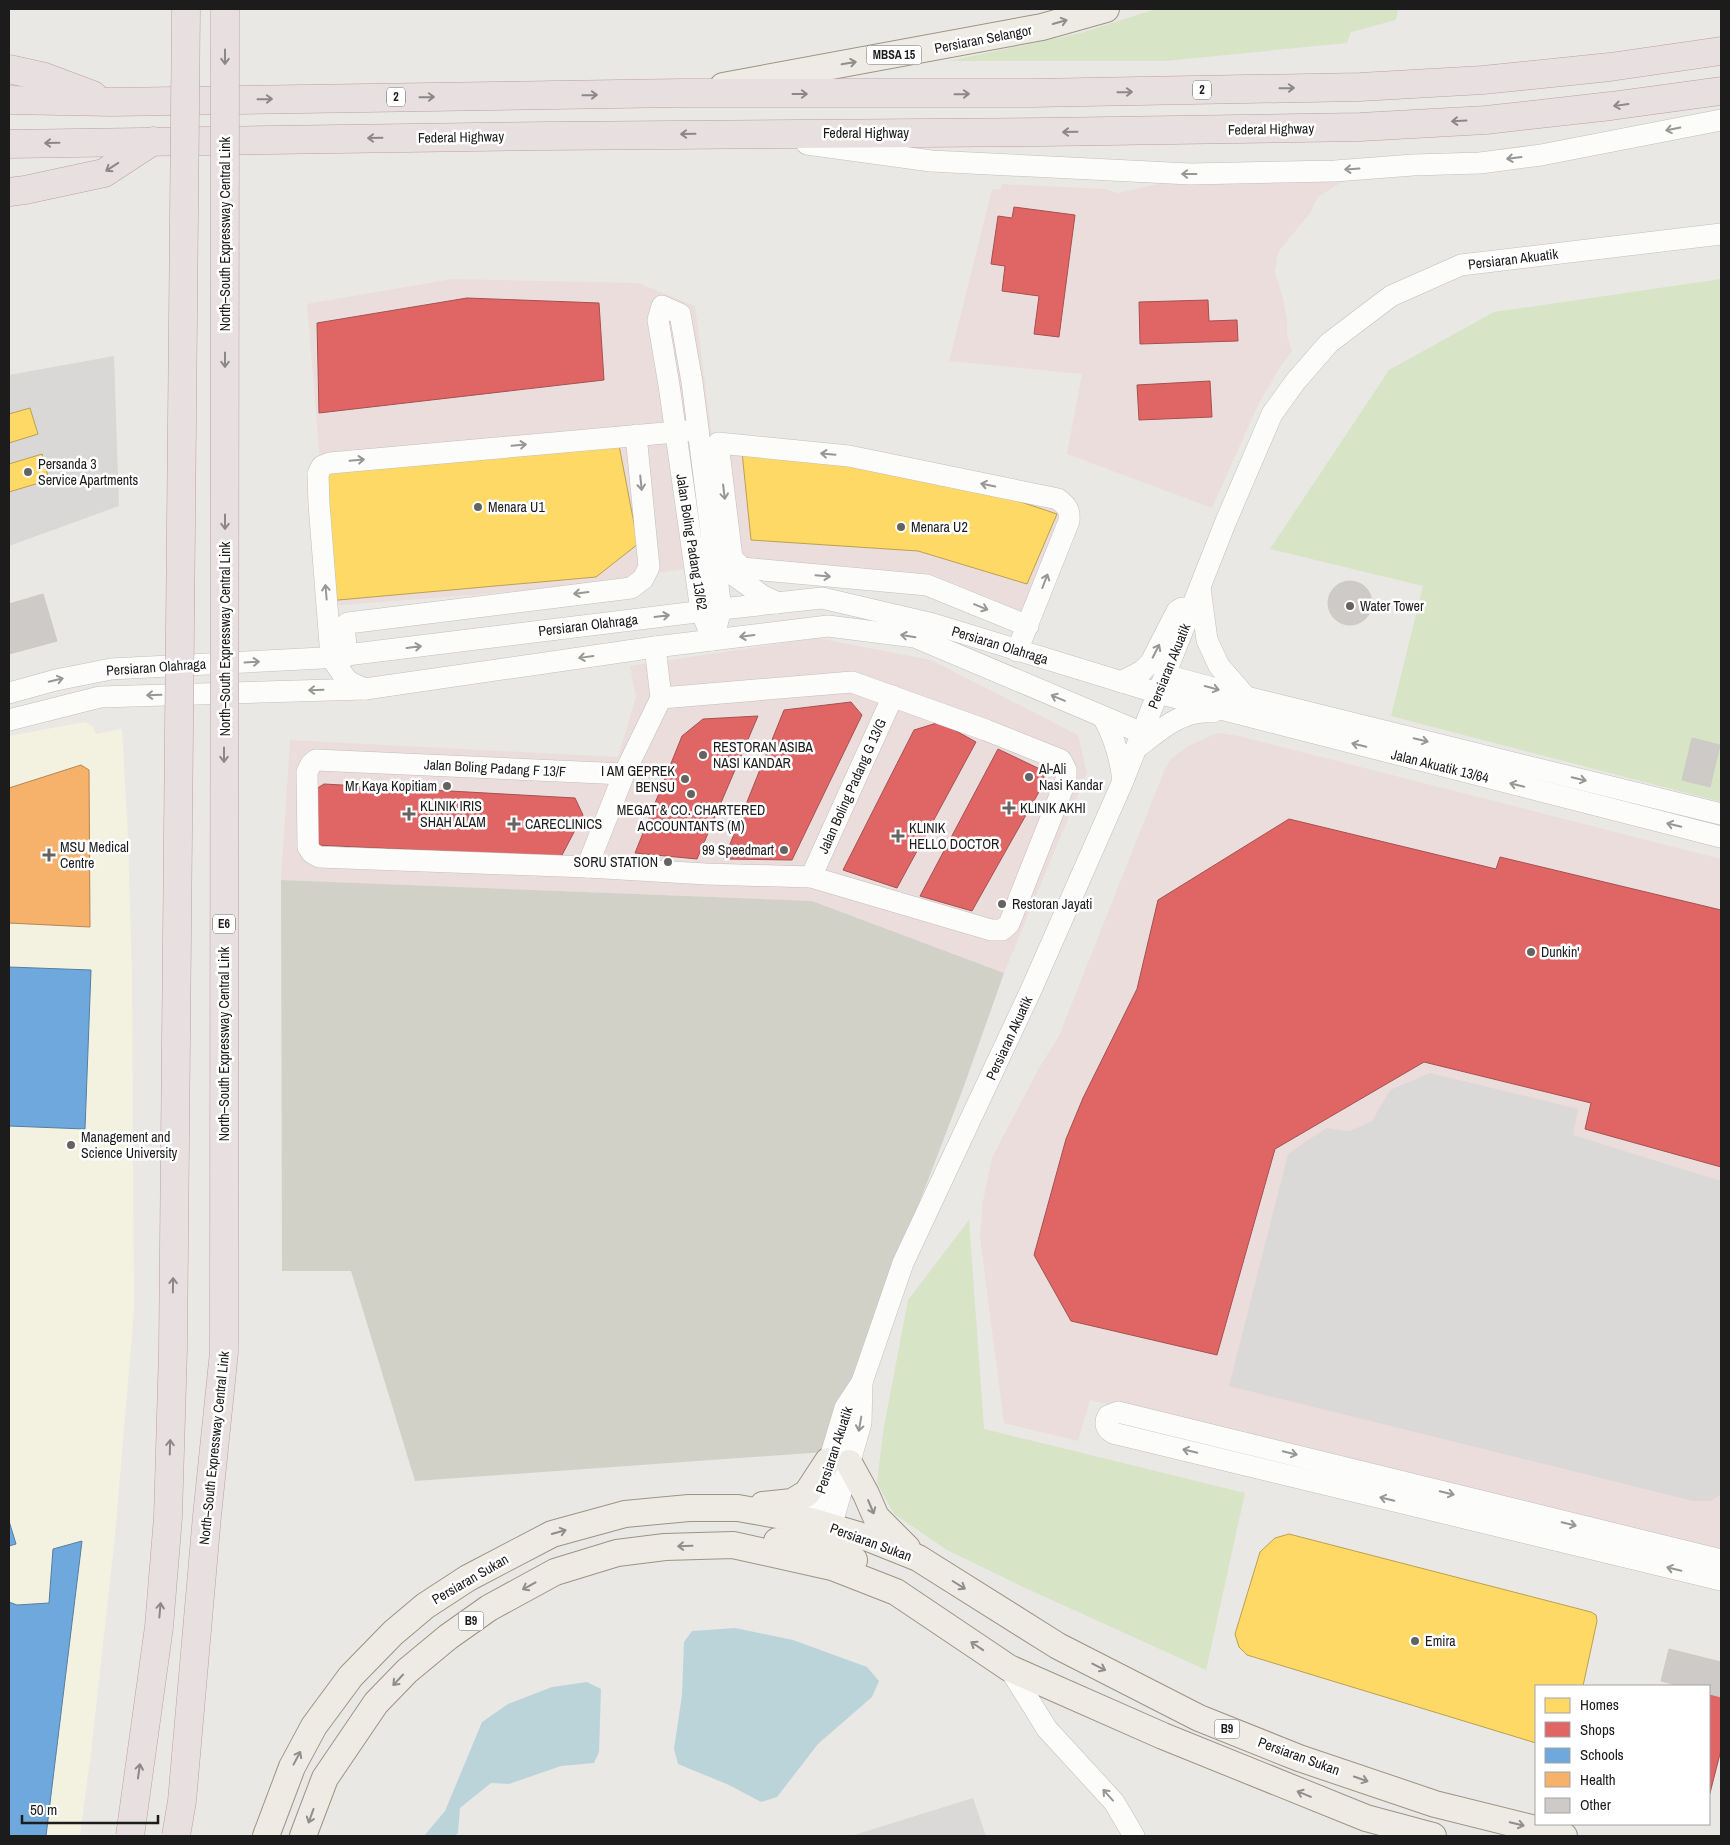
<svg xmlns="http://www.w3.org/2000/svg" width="1730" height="1845" font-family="'Archivo Narrow',sans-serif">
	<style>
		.residential { fill: #d9d8d6 }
		.commercial { fill: #ebdddb }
		.education { fill: #f3f2e0 }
		.construction { fill: #d2d1c7 }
		.grass { fill: #d7e4c6 }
		.parking { fill: #dad9d8 }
		.water { fill: #bbd4da }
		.homes { fill: #ffd966; stroke: #bba050 }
		.shops { fill: #e06666; stroke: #a55050 }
		.schools { fill: #6fa8dc; stroke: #567ea2 }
		.health { fill: #f6b26b; stroke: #b58553 }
		.building { fill: #cdcac7; stroke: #cdcac6 }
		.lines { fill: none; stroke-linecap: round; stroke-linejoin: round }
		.minor-casing { stroke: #c0bfbd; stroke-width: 22 }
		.major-casing { stroke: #9c9484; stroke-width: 28 }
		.highway-casing { stroke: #bb9fa7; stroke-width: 29 }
		.minor { stroke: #fcfcfb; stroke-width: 21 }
		.major { stroke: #eeeae4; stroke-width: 26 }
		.highway { stroke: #e7dfe0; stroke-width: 28 }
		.highway-bridge-casing { stroke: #bb9fa7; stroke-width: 29; stroke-linecap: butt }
		.highway-bridge { stroke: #e7dfe0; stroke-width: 28 }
		.oneway { stroke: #908d8a }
		.oneway2 { stroke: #8c8788 }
		.oneway3 { stroke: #979797 }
		.poi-dot { fill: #646362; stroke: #fff; stroke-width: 2 }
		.labels { text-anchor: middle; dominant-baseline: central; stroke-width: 5; stroke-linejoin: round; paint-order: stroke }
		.shield { fill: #fff; stroke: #606060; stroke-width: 1 }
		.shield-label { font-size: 12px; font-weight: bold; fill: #1c1c1c }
		.street-label { font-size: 14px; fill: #1c1c1c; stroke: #fff }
		.poi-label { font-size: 14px; fill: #1c1c1c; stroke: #fff; text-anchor: start }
	</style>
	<rect width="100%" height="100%" fill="#eae8e4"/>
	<path class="residential" d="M114 356 119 506 9 546V375Z"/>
	<g class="commercial">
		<path d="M1350 177 1318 197 1310 213 1278 252 1275 272 1283 299 1287 319V336L1292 351 1278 370 1258 405 1212 508 1067 454 1082 374 949 361 992 189 1000 190 1002 184 1104 189 1118 193 1167 182Z"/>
		<path d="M452 279 638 283 695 306 712 436 1069 496 1023 612 932 574 748 559 570 587 332 606 307 304Z"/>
		<path d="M817 638 931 660 1078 735 1087 773 1004 973 812 901 281 880 290 740 618 757 636 697 630 666Z"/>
		<path d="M1217 733 1239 736 1721 859V1555L1090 1400 1078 1441 1004 1423 980 1237 983 1201 992 1158 1039 1068 1059 1036 1164 771 1171 759 1188 746Z"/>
	</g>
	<path class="education" d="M85 722 92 726 96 734 122 729 128 838 132 979 134 1311 115 1535 91 1752 80 1836H9V736Z"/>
	<path class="construction" d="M281 880 812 901 1004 973 964 1086 824 1452 415 1481 351 1271H282Z"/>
	<g class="grass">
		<path d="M1156 9H1398L1396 20 1351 32 1347 43 1165 61H949L1081 33Z"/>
		<path d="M1721 279V802L1391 716 1423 586 1270 549 1389 370 1494 312Z"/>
		<path d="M969 1220 984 1429 1245 1493 1206 1670 1021 1586 947 1550 894 1514 877 1483 883 1432 908 1300Z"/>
	</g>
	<g class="parking">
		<path d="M1430 1073 1578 1109 1573 1135 1721 1181V1494L1711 1501H1693L1229 1386 1288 1154 1326 1128 1350 1131 1372 1121 1390 1090Z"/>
		<path d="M973 1798 986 1836H851Z"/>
	</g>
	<g class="water">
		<path d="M735 1628 793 1640 867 1667 879 1681 872 1697 818 1744 777 1797 761 1802 729 1785 678 1764 674 1749 682 1695 684 1642 692 1631Z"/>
		<path d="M587 1682 601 1689 599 1752 594 1763 561 1766 509 1784 491 1783 460 1808 458 1833 455 1836H424L445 1811 482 1722 508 1704 552 1687Z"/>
	</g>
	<g class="homes">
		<path d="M30 408 38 434 9 443V414Z"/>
		<path d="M618 440 638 544 596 577 327 601 324 470Z"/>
		<path d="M742 452 851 462 994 493 1057 514 1027 584 918 551 751 540Z"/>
		<path d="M42 454 49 480 9 492V464Z"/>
		<path d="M1289 1534 1591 1612 1596 1615 1597 1621 1583 1686H1536V1743L1247 1655 1239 1647 1235 1634 1260 1552 1275 1538Z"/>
	</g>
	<g class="shops">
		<path d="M1014 207 1075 215 1059 337 1034 334 1039 296 1002 291 1005 266 991 264 998 216 1012 218Z"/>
		<path d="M467 298 599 303 604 380 319 413 317 323Z"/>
		<path d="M1208 300 1209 321 1237 320 1238 341 1140 344 1139 302Z"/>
		<path d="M1210 381 1212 417 1139 420 1137 385Z"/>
		<path d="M851 702 862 715 792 860 724 859 784 710Z"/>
		<path d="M758 716 697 859 635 853 682 736 703 719Z"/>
		<path d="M940 722 976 742 897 888 843 870 914 730Z"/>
		<path d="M998 749 1044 771V783L972 911 920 896Z"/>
		<path d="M324 784 575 798 583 815 561 857 316 845V789Z"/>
		<path d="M1289 819 1496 869 1500 857 1721 910V1167L1585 1129 1591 1103 1424 1062 1275 1149 1217 1355 1071 1321 1034 1255 1066 1139 1083 1098 1137 989 1158 900Z"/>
		<path d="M1709 1694 1721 1697V1750L1709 1797Z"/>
	</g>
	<g class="schools">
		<path d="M9 967 91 970 85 1129 9 1126Z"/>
		<path d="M9 1521 16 1544 9 1546Z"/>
		<path d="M82 1541 46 1836H9V1602L17 1605 49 1603 53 1549Z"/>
	</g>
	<path class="health" d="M81 765 89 770 90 927 9 923V788Z"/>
	<g class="building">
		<circle cx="1350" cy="603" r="22"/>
		<path d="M43 594 57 641 9 654V604Z"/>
		<path d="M1692 738 1720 745 1710 787 1682 780Z"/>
		<path d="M1669 1649 1721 1662V1697L1709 1694V1686H1680L1661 1681Z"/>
	</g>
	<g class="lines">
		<defs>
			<g id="minor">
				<path d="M807 144 931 161 1190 174 1335 171 1413 165 1480 163 1541 155 1721 120"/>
				<path d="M662 306 680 314 692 382 721 609 713 640 701 611 669 385 658 320Z"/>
				<path d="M722 567 763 596 778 603"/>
				<path d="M1200 588 1207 640 1219 666 1246 697"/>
				<path d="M655 647 661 698"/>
				<path d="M1017 651 1069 521C1070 510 1067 506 1058 499L849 456 718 443 732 558 742 568 927 585 1028 626"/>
				<path d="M347 656 344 626 348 623 631 588 643 579 649 567 636 435"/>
				<path d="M1165 675 1246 697 1721 814"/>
				<path d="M1121 682 1142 671 1151 662 1177 611 1182 608"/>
				<path d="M365 689 353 684 346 679 331 657 319 504 318 474 322 466 330 463 687 431"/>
				<path d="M9 693 56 680 111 669 322 658 721 609 822 598 933 624 1158 693 1721 837"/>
				<path d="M1103 717C1115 738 1120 757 1123 780"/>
				<path d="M9 720 100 697 365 689 655 647 828 626 915 637 1142 733"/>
				<path d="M1138 747C1160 730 1183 709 1213 712"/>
				<path d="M624 774 316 760 311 764 307 772 308 847 312 853 319 857 587 867 706 874 811 877 991 930H1002L1009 924 1066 780V770L1061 760 986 730 852 682 661 698"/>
				<path d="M587 867 624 774 661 698"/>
				<path d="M811 877 893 696"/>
				<path d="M811 1521 845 1408 862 1382 903 1263 1031 990 1123 781 1226 521 1272 414 1295 382 1329 343 1391 296 1461 265 1721 234"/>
				<path d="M831 1527 861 1423 862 1382"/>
				<path d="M1721 1560 1118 1412 1108 1416C1104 1423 1106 1429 1113 1433L1721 1580"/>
				<path d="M1009 1668 1047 1729 1114 1802 1134 1836"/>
			</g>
			<g id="major">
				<path d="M723 86 1042 27 1106 9"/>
				<path d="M849 1463 866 1494 876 1517 907 1548"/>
				<path d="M763 1505 792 1502 807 1493 828 1461"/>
				<path d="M777 1541 817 1544 854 1560"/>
				<path d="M266 1836 292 1767 314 1726 351 1676 393 1633 425 1606 468 1578 552 1534 625 1514 689 1508H738L811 1521 868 1538 918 1558 1058 1646 1199 1718 1299 1758 1435 1804 1564 1836"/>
				<path d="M303 1836 325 1778 376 1703 407 1671 448 1637 489 1608 555 1572 617 1553 665 1547 733 1545 832 1567 896 1592 1009 1668 1163 1736 1366 1818 1433 1836"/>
			</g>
			<g id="highway">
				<path d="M9 69 45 77 93 95"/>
				<path d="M9 100 111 102 681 93H1033L1360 87 1483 80 1610 67 1721 51"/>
				<path d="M9 144 546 136 1043 132 1360 127 1486 120 1611 106 1721 91"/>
				<path d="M9 192 25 190 104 173 153 141"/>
			</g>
		</defs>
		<use href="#minor" class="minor-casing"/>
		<use href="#major" class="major-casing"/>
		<use href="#highway" class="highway-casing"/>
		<use href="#minor" class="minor"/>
		<use href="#major" class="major"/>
		<use href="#highway" class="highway"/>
		<defs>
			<g id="highway-bridge">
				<path d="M130 1836 159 1627 168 1517 173 1349 186 9"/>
				<path d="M176 1836 182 1801 207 1516 224 1352 225 9"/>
			</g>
		</defs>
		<use href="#highway-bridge" class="highway-bridge-casing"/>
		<use href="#highway-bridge" class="highway-bridge"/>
	</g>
	<defs><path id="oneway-shaft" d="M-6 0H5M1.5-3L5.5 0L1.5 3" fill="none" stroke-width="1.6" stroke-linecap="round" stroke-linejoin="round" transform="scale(1.25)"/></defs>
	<g class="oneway">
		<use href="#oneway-shaft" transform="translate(1060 22) rotate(-16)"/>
		<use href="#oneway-shaft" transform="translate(849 63) rotate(-10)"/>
		<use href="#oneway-shaft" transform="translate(871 1507) rotate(67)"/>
		<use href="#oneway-shaft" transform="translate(559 1532) rotate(-16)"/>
		<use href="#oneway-shaft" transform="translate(685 1546) rotate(178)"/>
		<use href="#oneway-shaft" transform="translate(959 1585) rotate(32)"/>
		<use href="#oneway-shaft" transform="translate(529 1586) rotate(151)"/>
		<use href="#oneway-shaft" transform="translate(977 1646) rotate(-146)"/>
		<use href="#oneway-shaft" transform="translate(1099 1667) rotate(27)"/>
		<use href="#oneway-shaft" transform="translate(398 1680) rotate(133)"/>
		<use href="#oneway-shaft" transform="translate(297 1758) rotate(-62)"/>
		<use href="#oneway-shaft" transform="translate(1361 1779) rotate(19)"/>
		<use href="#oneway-shaft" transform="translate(1304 1794) rotate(-158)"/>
		<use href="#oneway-shaft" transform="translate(311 1816) rotate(110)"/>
		<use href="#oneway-shaft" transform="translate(1517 1824) rotate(14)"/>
	</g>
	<g class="oneway2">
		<use href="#oneway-shaft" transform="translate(225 57) rotate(90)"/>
		<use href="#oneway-shaft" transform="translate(1287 88) rotate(-1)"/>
		<use href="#oneway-shaft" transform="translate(1125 92) rotate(-1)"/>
		<use href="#oneway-shaft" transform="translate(800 94)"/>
		<use href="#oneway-shaft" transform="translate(962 94) rotate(-1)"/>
		<use href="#oneway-shaft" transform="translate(590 95) rotate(-1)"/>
		<use href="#oneway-shaft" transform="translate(427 97) rotate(-1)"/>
		<use href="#oneway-shaft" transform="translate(265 99) rotate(-1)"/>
		<use href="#oneway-shaft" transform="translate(1621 105) rotate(172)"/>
		<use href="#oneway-shaft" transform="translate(1459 121) rotate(177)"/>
		<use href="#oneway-shaft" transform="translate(1070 132) rotate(179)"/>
		<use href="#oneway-shaft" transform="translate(688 134) rotate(179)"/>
		<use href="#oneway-shaft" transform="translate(375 138) rotate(179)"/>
		<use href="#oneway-shaft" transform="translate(52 143) rotate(179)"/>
		<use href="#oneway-shaft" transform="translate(112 167) rotate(147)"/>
		<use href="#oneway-shaft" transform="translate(225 360) rotate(90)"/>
		<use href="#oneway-shaft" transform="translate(225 522) rotate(90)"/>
		<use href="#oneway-shaft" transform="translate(224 755) rotate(90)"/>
		<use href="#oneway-shaft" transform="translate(173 1285) rotate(-89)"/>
		<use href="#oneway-shaft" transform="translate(170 1447) rotate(-88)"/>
		<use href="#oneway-shaft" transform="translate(160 1610) rotate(-85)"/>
		<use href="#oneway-shaft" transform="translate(139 1771) rotate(-82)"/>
	</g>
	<g class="oneway3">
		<use href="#oneway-shaft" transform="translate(1673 129) rotate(169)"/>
		<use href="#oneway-shaft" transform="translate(1514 158) rotate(173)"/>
		<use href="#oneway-shaft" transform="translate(1352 169) rotate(176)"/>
		<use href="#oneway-shaft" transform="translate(1189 174) rotate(-180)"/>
		<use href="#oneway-shaft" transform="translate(519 445) rotate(-5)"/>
		<use href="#oneway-shaft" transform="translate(828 454) rotate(-175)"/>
		<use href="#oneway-shaft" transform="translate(357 460) rotate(-5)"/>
		<use href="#oneway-shaft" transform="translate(641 483) rotate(84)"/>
		<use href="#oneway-shaft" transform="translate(988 485) rotate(-168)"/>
		<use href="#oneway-shaft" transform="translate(724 492) rotate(83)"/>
		<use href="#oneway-shaft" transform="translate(823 576) rotate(5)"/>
		<use href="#oneway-shaft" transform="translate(1045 581) rotate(-69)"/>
		<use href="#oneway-shaft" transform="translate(326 592) rotate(-95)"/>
		<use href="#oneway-shaft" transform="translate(581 593) rotate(173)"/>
		<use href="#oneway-shaft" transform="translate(981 607) rotate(22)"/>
		<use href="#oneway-shaft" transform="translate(662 616) rotate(-7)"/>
		<use href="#oneway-shaft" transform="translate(747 636) rotate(173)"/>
		<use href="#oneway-shaft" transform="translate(908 636) rotate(-171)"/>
		<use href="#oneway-shaft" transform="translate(414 647) rotate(-7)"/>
		<use href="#oneway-shaft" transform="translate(1156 651) rotate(-63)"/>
		<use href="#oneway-shaft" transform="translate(586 657) rotate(172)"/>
		<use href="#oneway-shaft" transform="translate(252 662) rotate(-3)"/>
		<use href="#oneway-shaft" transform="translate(56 680) rotate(-14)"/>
		<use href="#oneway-shaft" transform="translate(1212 688) rotate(15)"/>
		<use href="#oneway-shaft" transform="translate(316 690) rotate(178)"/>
		<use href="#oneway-shaft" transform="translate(154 695) rotate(178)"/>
		<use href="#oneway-shaft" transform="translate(1058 698) rotate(-157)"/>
		<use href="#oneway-shaft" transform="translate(1421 740) rotate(14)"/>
		<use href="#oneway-shaft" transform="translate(1359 745) rotate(-166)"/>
		<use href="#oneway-shaft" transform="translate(1579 779) rotate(14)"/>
		<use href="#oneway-shaft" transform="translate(1517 785) rotate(-166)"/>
		<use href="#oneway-shaft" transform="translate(1674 825) rotate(-166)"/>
		<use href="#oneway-shaft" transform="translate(860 1424) rotate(100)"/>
		<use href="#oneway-shaft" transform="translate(1190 1451) rotate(-167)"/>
		<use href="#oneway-shaft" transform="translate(1290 1453) rotate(14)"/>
		<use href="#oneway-shaft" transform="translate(1447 1493) rotate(14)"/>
		<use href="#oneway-shaft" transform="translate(1387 1499) rotate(-166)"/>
		<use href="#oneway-shaft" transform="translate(1569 1524) rotate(13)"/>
		<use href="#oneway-shaft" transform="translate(1674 1569) rotate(-167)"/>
		<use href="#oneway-shaft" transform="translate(1108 1795) rotate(-132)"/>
	</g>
	<g class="poi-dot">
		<circle cx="28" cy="472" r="5"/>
		<circle cx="478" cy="507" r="5"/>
		<circle cx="901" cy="527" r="5"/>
		<circle cx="1350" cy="606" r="5"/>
		<circle cx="703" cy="755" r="5"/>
		<circle cx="1029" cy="777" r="5"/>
		<circle cx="685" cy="779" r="5"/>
		<circle cx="447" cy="786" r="5"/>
		<circle cx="691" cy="794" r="5"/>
		<path d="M1006.5 800.5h5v5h5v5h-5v5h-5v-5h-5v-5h5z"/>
		<path d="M406.5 806.5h5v5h5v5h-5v5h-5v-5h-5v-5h5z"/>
		<path d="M511.5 816.5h5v5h5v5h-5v5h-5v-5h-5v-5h5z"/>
		<path d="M895.5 828.5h5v5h5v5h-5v5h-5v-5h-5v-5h5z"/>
		<circle cx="784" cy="850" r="5"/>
		<path d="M46.5 847.5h5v5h5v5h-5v5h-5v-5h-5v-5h5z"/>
		<circle cx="668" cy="862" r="5"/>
		<circle cx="1002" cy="904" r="5"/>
		<circle cx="1531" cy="952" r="5"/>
		<circle cx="71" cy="1145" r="5"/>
		<circle cx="1415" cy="1641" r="5"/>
	</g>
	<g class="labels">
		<g class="shield">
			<rect x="866.5" y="45.5" width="55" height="19" rx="4"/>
			<rect x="1193" y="80.5" width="18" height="19" rx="4"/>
			<rect x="387" y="87.5" width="18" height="19" rx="4"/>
			<rect x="213" y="914.5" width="22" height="19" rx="4"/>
			<rect x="458.5" y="1611.5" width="25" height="19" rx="4"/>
			<rect x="1214.5" y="1719.5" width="25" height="19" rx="4"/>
		</g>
		<g class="shield-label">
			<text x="894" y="55">MBSA 15</text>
			<text x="1202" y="90">2</text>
			<text x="396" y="97">2</text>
			<text x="224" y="924">E6</text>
			<text x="471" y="1621">B9</text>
			<text x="1227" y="1729">B9</text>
		</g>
		<g class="street-label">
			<text transform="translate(983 39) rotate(-11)">Persiaran Selangor</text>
			<text transform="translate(1271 129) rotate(-1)">Federal Highway</text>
			<text x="866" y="133">Federal Highway</text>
			<text transform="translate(461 137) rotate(-1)">Federal Highway</text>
			<text transform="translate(225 234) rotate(-90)">North–South Expressway Central Link</text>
			<text transform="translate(1513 259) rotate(-7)">Persiaran Akuatik</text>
			<text transform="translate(692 542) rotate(81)">Jalan Boling Padang 13/62</text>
			<text transform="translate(588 625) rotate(-7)">Persiaran Olahraga</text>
			<text transform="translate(225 639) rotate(-90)">North–South Expressway Central Link</text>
			<text transform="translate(1000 645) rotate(17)">Persiaran Olahraga</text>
			<text transform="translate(1169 666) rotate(-68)">Persiaran Akuatik</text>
			<text transform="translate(156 667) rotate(-4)">Persiaran Olahraga</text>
			<text transform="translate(1440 766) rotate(14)">Jalan Akuatik 13/64</text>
			<text transform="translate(495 768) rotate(3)">Jalan Boling Padang F 13/F</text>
			<text transform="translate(852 786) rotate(-66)">Jalan Boling Padang G 13/G</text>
			<text transform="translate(1009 1038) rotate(-65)">Persiaran Akuatik</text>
			<text transform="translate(224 1044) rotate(-90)">North–South Expressway Central Link</text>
			<text transform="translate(214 1448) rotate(-84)">North–South Expressway Central Link</text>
			<text transform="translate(834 1450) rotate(-72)">Persiaran Akuatik</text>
			<text transform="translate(871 1542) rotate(20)">Persiaran Sukan</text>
			<text transform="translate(470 1579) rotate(-30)">Persiaran Sukan</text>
			<text transform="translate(1299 1756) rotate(20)">Persiaran Sukan</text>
		</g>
		<g class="poi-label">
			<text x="38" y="464">Persanda 3<tspan x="38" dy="16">Service Apartments</tspan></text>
			<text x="488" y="507">Menara U1</text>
			<text x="911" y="527">Menara U2</text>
			<text x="1360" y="606">Water Tower</text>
			<text x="713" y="747">RESTORAN ASIBA<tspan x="713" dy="16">NASI KANDAR</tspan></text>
			<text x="1039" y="769">Al-Ali<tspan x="1039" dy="16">Nasi Kandar</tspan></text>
			<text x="675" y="771" text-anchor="end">I AM GEPREK<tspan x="675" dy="16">BENSU</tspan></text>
			<text x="437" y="786" text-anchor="end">Mr Kaya Kopitiam</text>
			<text x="420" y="806">KLINIK IRIS<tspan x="420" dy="16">SHAH ALAM</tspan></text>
			<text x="1020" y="808">KLINIK AKHI</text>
			<text x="691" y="810" text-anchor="middle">MEGAT &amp; CO. CHARTERED<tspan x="691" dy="16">ACCOUNTANTS (M)</tspan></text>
			<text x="525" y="824">CARECLINICS</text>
			<text x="909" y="828">KLINIK<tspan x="909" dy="16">HELLO DOCTOR</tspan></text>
			<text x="60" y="847">MSU Medical<tspan x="60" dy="16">Centre</tspan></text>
			<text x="774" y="850" text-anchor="end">99 Speedmart</text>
			<text x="658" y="862" text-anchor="end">SORU STATION</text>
			<text x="1012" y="904">Restoran Jayati</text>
			<text x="1541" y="952">Dunkin'</text>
			<text x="81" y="1137">Management and<tspan x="81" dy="16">Science University</tspan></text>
			<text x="1425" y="1641">Emira</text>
		</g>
	</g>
	<rect width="1730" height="1845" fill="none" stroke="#1c1c1c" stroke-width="20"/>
	<rect x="1535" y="1685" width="175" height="140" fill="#ffffff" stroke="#a4a4a4"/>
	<rect x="1545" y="1698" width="25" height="15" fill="#ffd966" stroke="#a4a4a4"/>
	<text x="1580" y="1710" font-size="15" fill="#1c1c1c">Homes</text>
	<rect x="1545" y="1722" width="25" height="15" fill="#e06666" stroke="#a4a4a4"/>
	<text x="1580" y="1735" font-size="15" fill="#1c1c1c">Shops</text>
	<rect x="1545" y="1748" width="25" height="15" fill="#6fa8dc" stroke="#a4a4a4"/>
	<text x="1580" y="1760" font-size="15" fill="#1c1c1c">Schools</text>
	<rect x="1545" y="1772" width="25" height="15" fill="#f6b26b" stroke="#a4a4a4"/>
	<text x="1580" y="1785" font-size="15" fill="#1c1c1c">Health</text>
	<rect x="1545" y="1798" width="25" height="15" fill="#cdcac7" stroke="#a4a4a4"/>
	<text x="1580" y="1810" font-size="15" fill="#1c1c1c">Other</text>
	<path d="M22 1815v8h136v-8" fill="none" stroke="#1c1c1c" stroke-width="2.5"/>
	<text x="30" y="1815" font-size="15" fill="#1c1c1c" stroke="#ffffff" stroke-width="4" paint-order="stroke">50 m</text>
</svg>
